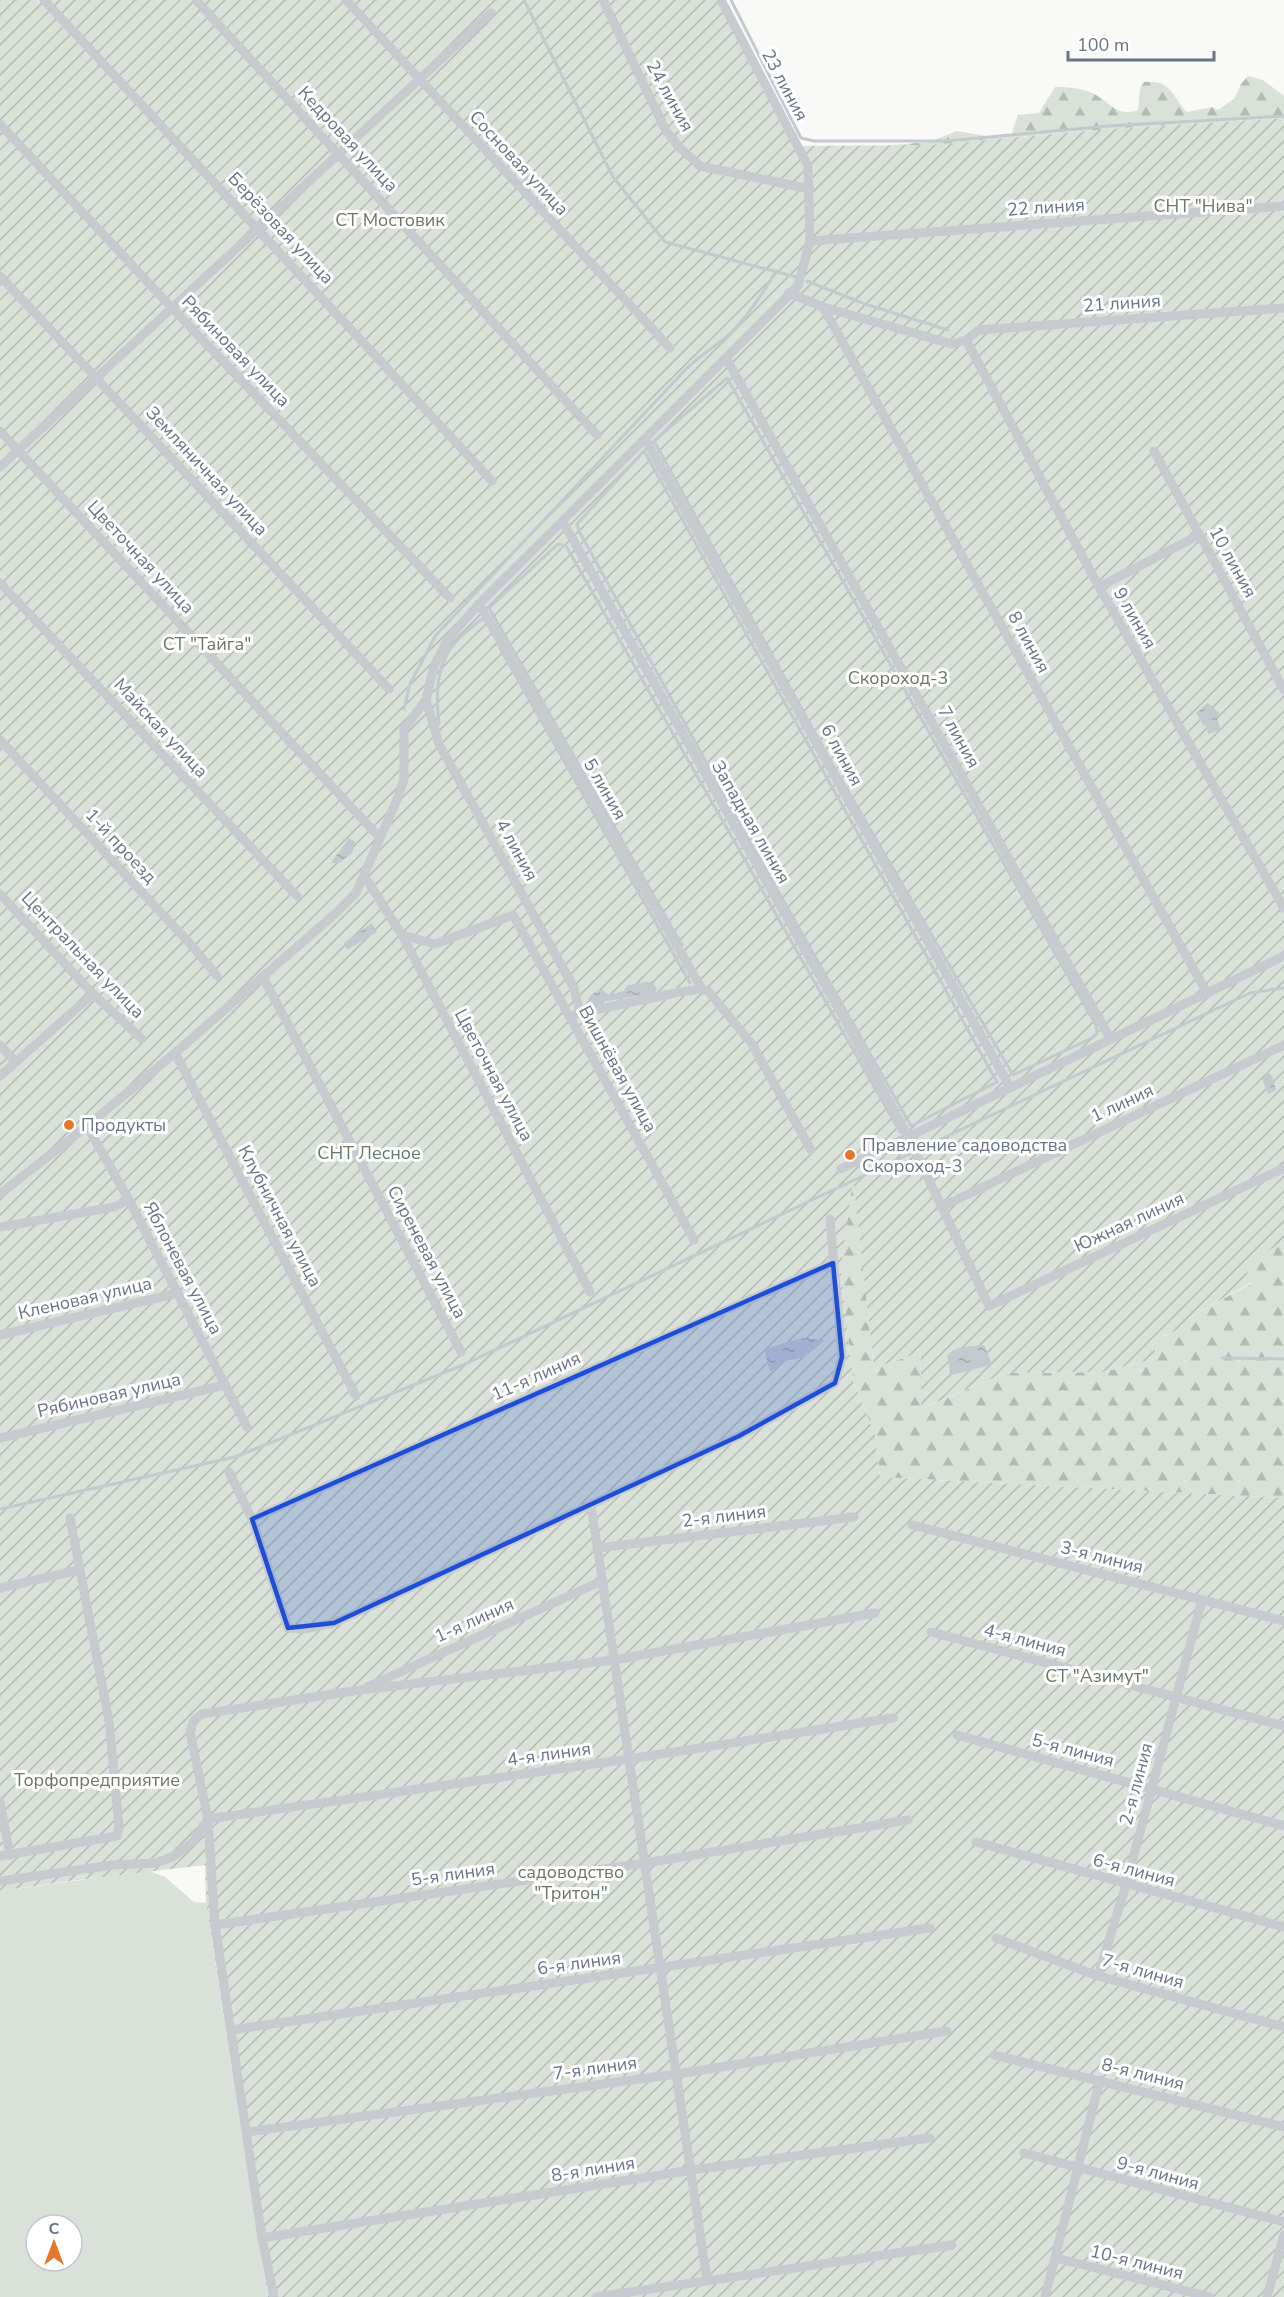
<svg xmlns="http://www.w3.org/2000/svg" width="1284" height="2297" font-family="'Nunito Sans',sans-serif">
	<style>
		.green { fill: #d9e1d8; fill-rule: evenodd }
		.forest { fill: url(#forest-firs) }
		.garden { fill: url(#garden-furrows) }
		.water { fill: url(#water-ripples) }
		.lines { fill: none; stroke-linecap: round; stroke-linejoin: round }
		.stream { stroke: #c2c9cf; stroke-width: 3 }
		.minor { stroke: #c7cace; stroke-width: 9 }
		.marked { fill: #1d4ed8; fill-opacity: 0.2; stroke: #1d4ed8; stroke-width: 4.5; stroke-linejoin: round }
		.poi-dot { fill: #e6772a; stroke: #fff; stroke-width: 2 }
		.labels { text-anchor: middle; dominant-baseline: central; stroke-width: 6; stroke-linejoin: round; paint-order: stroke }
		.street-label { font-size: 18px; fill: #687488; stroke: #fff }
		.park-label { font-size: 18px; fill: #637a63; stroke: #fff }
		.poi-label { font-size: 18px; fill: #687488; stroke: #fff; text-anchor: start }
	</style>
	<defs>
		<pattern id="forest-firs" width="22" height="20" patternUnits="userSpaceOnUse" patternTransform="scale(1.5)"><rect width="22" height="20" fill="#d9e1d8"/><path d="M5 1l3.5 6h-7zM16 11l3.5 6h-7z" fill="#b4bbb5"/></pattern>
		<pattern id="garden-furrows" width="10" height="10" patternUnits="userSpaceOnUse" patternTransform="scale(1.5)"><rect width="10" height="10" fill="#d9e1d8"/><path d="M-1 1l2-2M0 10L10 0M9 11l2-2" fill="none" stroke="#b4bbb5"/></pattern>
		<pattern id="water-ripples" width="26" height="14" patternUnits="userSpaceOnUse" patternTransform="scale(1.5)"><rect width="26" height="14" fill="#c2c9cf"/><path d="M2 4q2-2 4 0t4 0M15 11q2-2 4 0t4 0" fill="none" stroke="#a1a8ae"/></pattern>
	</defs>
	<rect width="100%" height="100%" fill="#f9f9f7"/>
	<path class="green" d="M149 1871 165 1877 194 1902 206 1903 268 2297H0V1891ZM36 2225H72V2261H36Z"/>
	<g class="forest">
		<path d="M1248 76 1263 80 1284 96V118L1109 129 931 145 882 146 929 142 957 131 992 137 1011 136 1018 115 1039 113 1055 87C1068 87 1081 88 1092 93 1110 101 1116 118 1138 110L1140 88 1144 82C1171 79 1171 95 1187 112L1212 107 1218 110 1234 99 1241 84Z"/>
		<path d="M853 1175 874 1368 921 1352 922 1409 1005 1373 1103 1372 1158 1358 1151 1341 1195 1323 1192 1316 1252 1283 1242 1264 1284 1242V1498L880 1477 875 1435 853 1381 841 1269Z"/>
	</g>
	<path class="garden" d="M0 0H717L794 146 931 145 1109 129 1284 118V1242L1243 1264 1252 1282 1192 1316 1195 1323 1151 1341 1158 1358 1103 1372 1005 1373 921 1409V1352L874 1368 853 1179 841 1269 853 1381 875 1435 880 1477 1284 1498V2297H268L206 1903 205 1865 70 1881 0 1891Z"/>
	<g class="water">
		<path d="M1208 703 1219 713 1217 719 1221 730 1208 734 1207 726H1204L1196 713Z"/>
		<path d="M349 838 355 842 352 853 339 863H331Z"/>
		<path d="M372 923 377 932 347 950 344 943Z"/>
		<path d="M652 982 657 989 655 993 602 1002 595 1007 589 1008 587 1004C589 995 593 992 602 990L609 995 624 991 627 986 637 983Z"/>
		<path d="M1268 1072 1272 1076 1276 1090 1268 1094 1262 1078Z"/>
		<path d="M802 1338 825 1340 805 1357 785 1361 770 1372 764 1349Z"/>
		<path d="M984 1345 991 1362 987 1366 951 1375 947 1356C956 1345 971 1347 984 1345Z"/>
	</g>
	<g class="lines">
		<g class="stream">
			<path d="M524 0 613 177 665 242 796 277"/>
			<path d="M731 0 801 138 814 141H946L1108 126 1284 116"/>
			<path d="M807 281 865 304 948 330"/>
			<path d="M727 378 1096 1025 1097 1033 1092 1038 1013 1075 830 760 654 441Z"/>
			<path d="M644 451 997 1082 911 1126 744 831 579 531 577 524Z"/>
			<path d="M500 648 690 983"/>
			<path d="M404 709 410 684 436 635 688 367C700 356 712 348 725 338 743 323 764 292 776 271"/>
			<path d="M439 724C435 690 436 656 465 633 471 628 478 621 483 619"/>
			<path d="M682 945 489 608 558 544 566 546 900 1132"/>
			<path d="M1222 1358 1284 1359"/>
			<path d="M0 1509 235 1457 463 1365 1250 993 1284 988"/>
		</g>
		<g class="minor">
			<path d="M44 0 492 481"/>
			<path d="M196 0 597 435"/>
			<path d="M346 0 670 348"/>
			<path d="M603 0 666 131 680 148 700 166 810 189"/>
			<path d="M0 124 172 308 450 598"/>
			<path d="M810 241 1284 206"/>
			<path d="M0 276 389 689"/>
			<path d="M789 293 823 307 952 344 966 340 979 330 1284 308"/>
			<path d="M823 307 1207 993"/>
			<path d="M966 340 1099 587 1284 908"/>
			<path d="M726 358 1110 1038"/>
			<path d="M0 431 380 838"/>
			<path d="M645 439 1010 1087"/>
			<path d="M1154 451 1284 690"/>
			<path d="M0 467 491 13"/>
			<path d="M563 522 842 1015 909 1138 989 1306 1284 1168"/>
			<path d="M0 583 297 896"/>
			<path d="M1099 587 1199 535"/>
			<path d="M479 604 702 989"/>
			<path d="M426 700 439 744 574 988 580 1014"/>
			<path d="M0 740 193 947 217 976"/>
			<path d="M365 877 402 935 590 1292"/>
			<path d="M0 894 93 994 142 1039"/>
			<path d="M402 935 435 944 513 915 694 1240"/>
			<path d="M263 977 461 1352"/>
			<path d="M576 1014 680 992 700 989 708 991 752 1044 811 1150"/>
			<path d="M0 1045 15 1061"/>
			<path d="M175 1053 356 1396"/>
			<path d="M0 1076 93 994"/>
			<path d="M87 1126 129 1200 247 1427"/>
			<path d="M841 1169 1284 956"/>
			<path d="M0 1194 87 1126 175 1053 336 913 356 893 398 797 404 779V729L426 700 434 666 448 639 479 604 798 286 810 241 808 166 721 0"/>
			<path d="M941 1207 1284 1045"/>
			<path d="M0 1227 114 1207 129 1200"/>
			<path d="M0 1335 178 1293"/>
			<path d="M0 1438 225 1385"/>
			<path d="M229 1472 252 1519 288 1628 305 1629 334 1623 739 1436 835 1383 842 1357 830 1219"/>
			<path d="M591 1505 707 2280"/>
			<path d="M252 1519 833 1263"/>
			<path d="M912 1525 1284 1621"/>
			<path d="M597 1548 854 1517"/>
			<path d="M0 1588 79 1570"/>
			<path d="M931 1632 1284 1726"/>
			<path d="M367 1687 602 1581"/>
			<path d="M957 1735 1284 1826"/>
			<path d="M0 1802 10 1855"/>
			<path d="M976 1842 1284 1927"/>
			<path d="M0 1856 117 1836 119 1826 109 1721 70 1518"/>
			<path d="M0 1881 113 1865 156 1863 174 1856 193 1842 208 1819 629 1759 893 1718"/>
			<path d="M215 1925 645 1863 908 1820"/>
			<path d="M996 1938 1098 1976 1284 2027"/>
			<path d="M1098 1976 1126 1885 1202 1600"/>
			<path d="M231 2030 930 1928"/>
			<path d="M994 2055 1284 2127"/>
			<path d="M247 2132 677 2074 947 2031"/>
			<path d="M1024 2153 1284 2222"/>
			<path d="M262 2238 692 2170 930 2138"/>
			<path d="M1056 2258 1210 2297"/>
			<path d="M274 2297 262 2238 215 1925 208 1819 190 1732 194 1720 202 1714 360 1690 614 1660 875 1613"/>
			<path d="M596 2297 952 2245"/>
			<path d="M1045 2297 1100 2080"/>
			<path d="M1267 2297 1284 2235"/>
		</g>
	</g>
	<path class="marked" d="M833 1263 842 1357 835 1383 739 1436 334 1623 288 1628 252 1519Z"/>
	<g class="poi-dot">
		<circle cx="69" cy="1125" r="6"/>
		<circle cx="850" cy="1155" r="6"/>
	</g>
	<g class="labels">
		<g class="street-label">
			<text transform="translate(785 85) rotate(62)">23 линия</text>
			<text transform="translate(670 96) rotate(61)">24 линия</text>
			<text transform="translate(348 139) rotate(47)">Кедровая улица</text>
			<text transform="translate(519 163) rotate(47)">Сосновая улица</text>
			<text transform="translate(1046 207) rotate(-4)">22 линия</text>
			<text transform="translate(281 228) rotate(47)">Берёзовая улица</text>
			<text transform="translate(1122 303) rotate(-4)">21 линия</text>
			<text transform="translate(236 351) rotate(46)">Рябиновая улица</text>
			<text transform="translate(207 471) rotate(47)">Земляничная улица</text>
			<text transform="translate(141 557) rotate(47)">Цветочная улица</text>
			<text transform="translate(1233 562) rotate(61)">10 линия</text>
			<text transform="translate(1135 618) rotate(60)">9 линия</text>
			<text transform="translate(1029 642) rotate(61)">8 линия</text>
			<text transform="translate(161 728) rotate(47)">Майская улица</text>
			<text transform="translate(959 737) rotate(61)">7 линия</text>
			<text transform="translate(842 755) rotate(61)">6 линия</text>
			<text transform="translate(605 789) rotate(60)">5 линия</text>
			<text transform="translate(751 822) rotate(60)">Западная линия</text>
			<text transform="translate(121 846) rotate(47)">1-й проезд</text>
			<text transform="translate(517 850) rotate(61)">4 линия</text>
			<text transform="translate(83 955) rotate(46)">Центральная улица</text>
			<text transform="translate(618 1069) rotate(61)">Вишнёвая улица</text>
			<text transform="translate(494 1075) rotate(62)">Цветочная улица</text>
			<text transform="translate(1122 1103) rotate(-25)">1 линия</text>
			<text transform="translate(280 1216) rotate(62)">Клубничная улица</text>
			<text transform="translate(1129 1222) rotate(-25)">Южная линия</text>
			<text transform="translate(427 1252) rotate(62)">Сиреневая улица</text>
			<text transform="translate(183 1268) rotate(62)">Яблоневая улица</text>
			<text transform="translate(85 1298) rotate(-13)">Кленовая улица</text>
			<text transform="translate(536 1376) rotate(-24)">11-я линия</text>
			<text transform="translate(109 1395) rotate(-13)">Рябиновая улица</text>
			<text transform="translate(724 1516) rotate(-7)">2-я линия</text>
			<text transform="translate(1102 1557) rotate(14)">3-я линия</text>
			<text transform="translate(474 1620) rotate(-24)">1-я линия</text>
			<text transform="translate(1025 1640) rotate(15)">4-я линия</text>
			<text transform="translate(1073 1750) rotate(15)">5-я линия</text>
			<text transform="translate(549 1754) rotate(-8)">4-я линия</text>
			<text transform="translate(1136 1784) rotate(-75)">2-я линия</text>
			<text transform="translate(1134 1870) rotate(15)">6-я линия</text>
			<text transform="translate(453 1874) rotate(-8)">5-я линия</text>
			<text transform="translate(579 1963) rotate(-8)">6-я линия</text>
			<text transform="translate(1143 1971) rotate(16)">7-я линия</text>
			<text transform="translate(595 2068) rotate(-8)">7-я линия</text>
			<text transform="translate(1143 2074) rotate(14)">8-я линия</text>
			<text transform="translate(593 2169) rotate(-9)">8-я линия</text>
			<text transform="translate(1158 2173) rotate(15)">9-я линия</text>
			<text transform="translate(1137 2262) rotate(14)">10-я линия</text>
		</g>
		<g class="park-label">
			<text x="1203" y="206">СНТ "Нива"</text>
			<text x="390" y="220">СТ Мостовик</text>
			<text x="207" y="644">СТ "Тайга"</text>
			<text x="898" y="678">Скороход-3</text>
			<text x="369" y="1153">СНТ Лесное</text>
			<text x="1097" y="1676">СТ "Азимут"</text>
			<text x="97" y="1780">Торфопредприятие</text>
			<text x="571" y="1872">садоводство<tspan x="571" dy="21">"Тритон"</tspan></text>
		</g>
		<g class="poi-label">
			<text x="81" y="1125">Продукты</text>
			<text x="862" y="1145">Правление садоводства<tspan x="862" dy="21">Скороход-3</tspan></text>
		</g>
	</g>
	<g transform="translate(54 2243)"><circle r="28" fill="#ffffff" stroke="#c3c7cf" stroke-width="1.5"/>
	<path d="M0-4.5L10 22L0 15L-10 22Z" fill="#e6772a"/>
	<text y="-9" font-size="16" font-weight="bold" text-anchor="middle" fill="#687488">С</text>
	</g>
	<path d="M1068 51v9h146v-9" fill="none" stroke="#687488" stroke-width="3"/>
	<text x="1077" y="51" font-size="18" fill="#687488" stroke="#ffffff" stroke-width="4.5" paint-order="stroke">100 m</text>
</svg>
